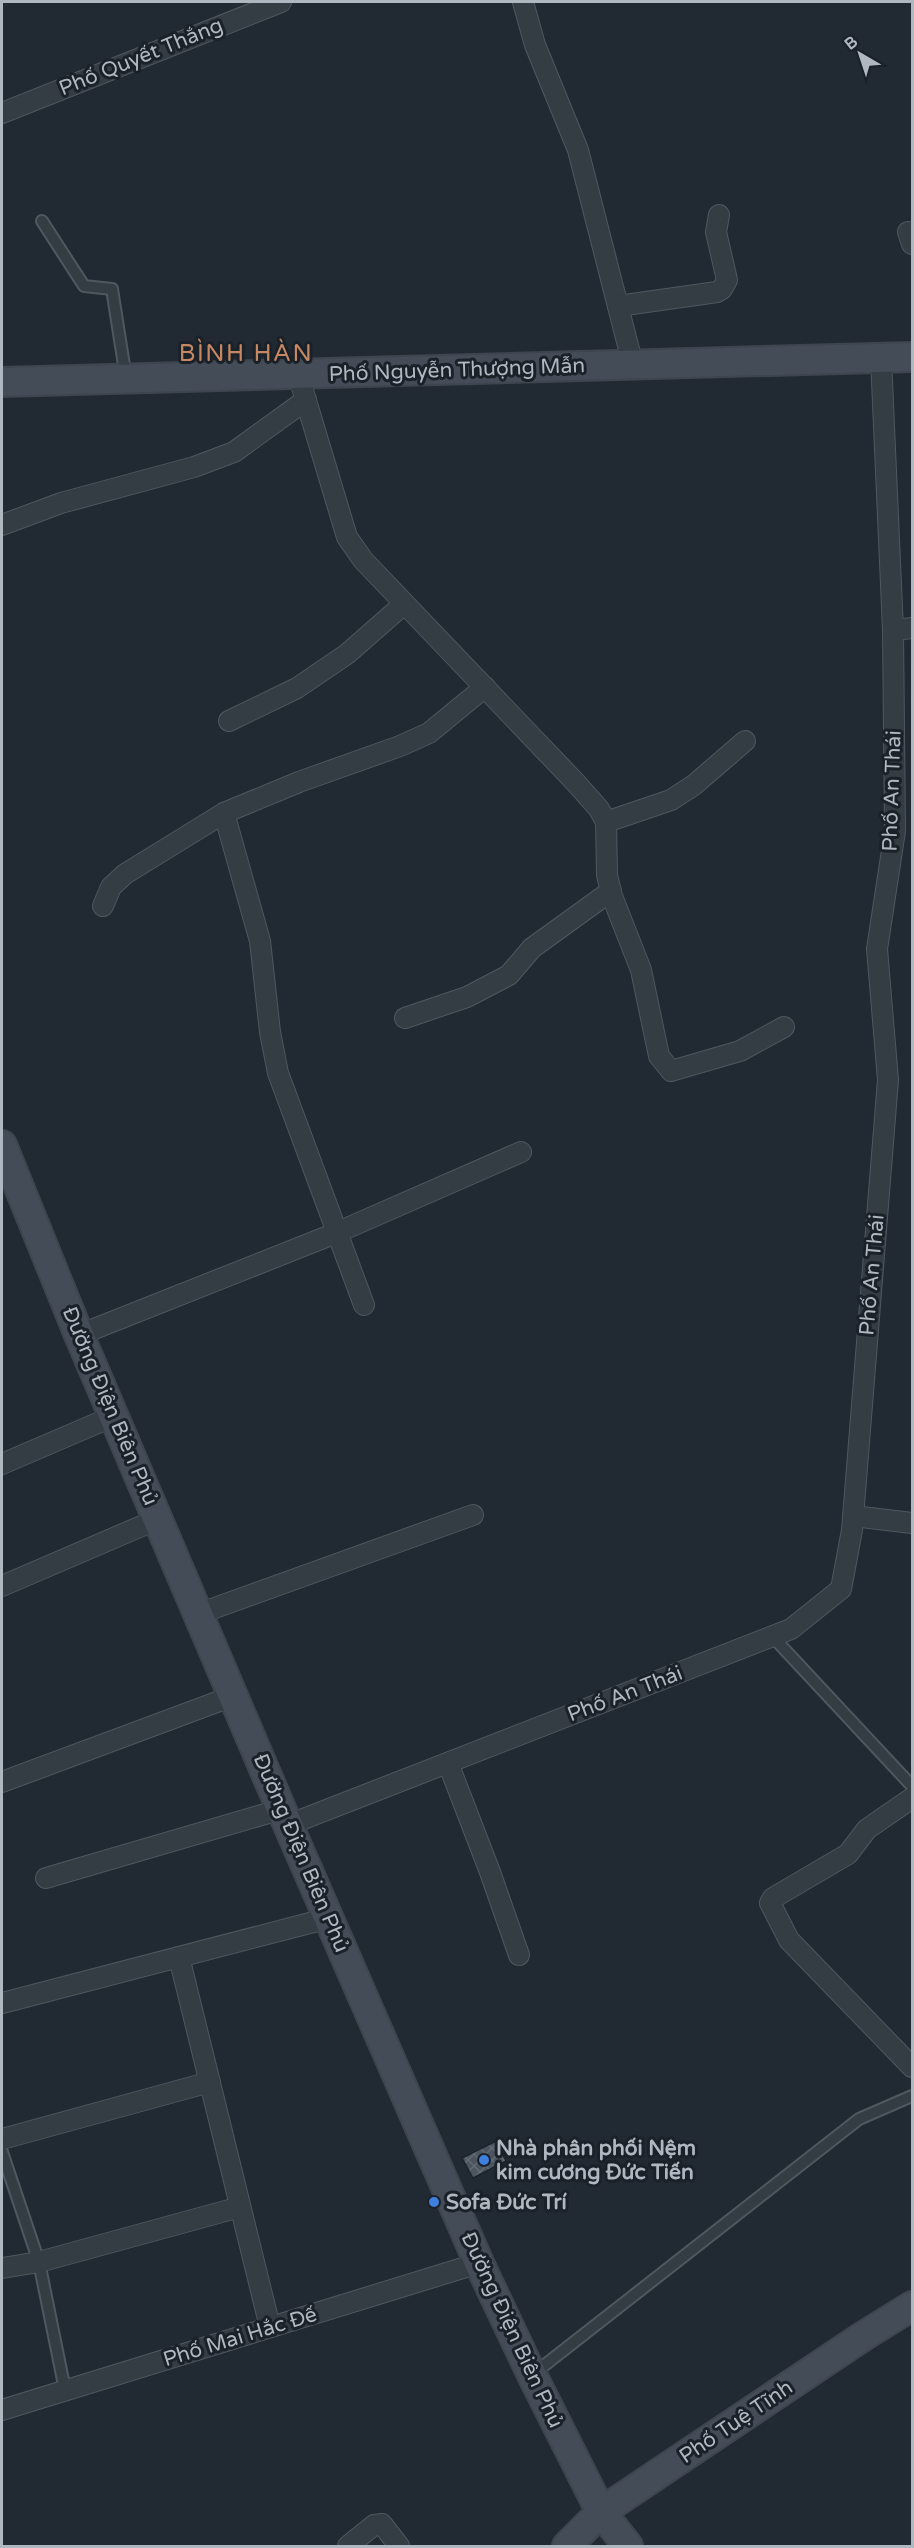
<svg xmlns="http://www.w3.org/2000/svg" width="914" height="2548" font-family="'Varela Round',sans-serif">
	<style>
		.building { fill: url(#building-cross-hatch); stroke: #1c232b; stroke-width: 1.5 }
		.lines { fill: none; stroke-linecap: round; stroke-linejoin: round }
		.lane-casing { stroke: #4f575f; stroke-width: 14 }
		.street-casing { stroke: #4f575f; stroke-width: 22 }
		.secondary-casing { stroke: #3e454e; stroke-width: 32 }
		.lane { stroke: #343c44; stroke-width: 10 }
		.street { stroke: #343c44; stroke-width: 20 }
		.secondary { stroke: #434c57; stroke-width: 28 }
		.shop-dot { fill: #3f7fe0; stroke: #1a2129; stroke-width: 2 }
		.labels { text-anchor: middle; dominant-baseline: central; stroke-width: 6; stroke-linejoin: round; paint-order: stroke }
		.street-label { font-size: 21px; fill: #afb7c1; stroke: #1a2129 }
		.poi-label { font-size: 21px; font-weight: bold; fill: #afb7c1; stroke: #1a2129; text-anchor: start }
		.quarter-label { font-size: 24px; letter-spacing: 1.5px; fill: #c68764; stroke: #1a2129 }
	</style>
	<defs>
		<pattern id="building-cross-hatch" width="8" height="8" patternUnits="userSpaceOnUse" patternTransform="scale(1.5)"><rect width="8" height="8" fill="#4a555f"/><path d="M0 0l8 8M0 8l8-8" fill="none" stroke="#626b74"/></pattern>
	</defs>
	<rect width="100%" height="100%" fill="#212a33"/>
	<path class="building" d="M496 2141 506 2161 473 2178 462 2158Z"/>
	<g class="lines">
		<defs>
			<g id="lane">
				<path d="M42 221 84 286 112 289 126 378"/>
				<path d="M772 1636 912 1786"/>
				<path d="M2 2152 39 2262 65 2390"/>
				<path d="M532 2375 859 2119 912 2096"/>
			</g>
			<g id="street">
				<path d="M523 2 535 45 578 150 633 365"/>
				<path d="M2 113 281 2"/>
				<path d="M908 232 912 244"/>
				<path d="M618 306 717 292 722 289 727 280 716 232 719 215"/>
				<path d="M298 374 347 537 363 560 576 783 599 809 606 822 607 875 612 896 641 970 659 1056 671 1071 740 1051 784 1027"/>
				<path d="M2 525 61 503 194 467 234 452 306 400"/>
				<path d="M893 630 912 628"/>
				<path d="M229 721 297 688 347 654 404 604"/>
				<path d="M224 813 260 941 270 1032 278 1073 364 1305"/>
				<path d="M606 822 671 800 694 785 745 741"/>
				<path d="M103 906 111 887 125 874 224 813 299 782 400 746 429 733 485 687"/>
				<path d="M405 1018 467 997 509 975 532 948 611 891"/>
				<path d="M79 1335 336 1233 521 1152"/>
				<path d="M2 1464 114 1416"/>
				<path d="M853 1516 912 1523"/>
				<path d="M2 1586 158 1519"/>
				<path d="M198 1614 473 1515"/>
				<path d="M448 1763 490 1872 519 1955"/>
				<path d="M2 1782 233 1696"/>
				<path d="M912 1798 867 1829 848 1854 773 1898 770 1903 789 1940 912 2067"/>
				<path d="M288 1825 791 1629 841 1589 852 1530 888 1080 877 949 895 831 893 630 881 358"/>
				<path d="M46 1878 282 1809"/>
				<path d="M179 1957 270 2327"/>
				<path d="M2 2003 329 1918"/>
				<path d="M2 2139 210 2082"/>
				<path d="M2 2268 39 2262 240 2207"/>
				<path d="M2 2410 479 2263"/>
				<path d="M348 2546 374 2525 382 2524 399 2546"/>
			</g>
			<g id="secondary">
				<path d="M2 382 912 357"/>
				<path d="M2 1145 79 1335 288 1825 479 2263 532 2375 601 2512 628 2546"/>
				<path d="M567 2546 601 2512 862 2337 912 2306"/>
			</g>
		</defs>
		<use href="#lane" class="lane-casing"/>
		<use href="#street" class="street-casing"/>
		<use href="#secondary" class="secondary-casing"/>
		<use href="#lane" class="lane"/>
		<use href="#street" class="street"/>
		<use href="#secondary" class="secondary"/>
	</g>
	<g class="shop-dot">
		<circle cx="484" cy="2160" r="6"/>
		<circle cx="434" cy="2202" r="6"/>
	</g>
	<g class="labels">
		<g class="street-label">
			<text transform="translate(141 57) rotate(-22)">Phố Quyết Thắng</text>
			<text transform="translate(457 370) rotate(-2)">Phố Nguyễn Thượng Mẫn</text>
			<text transform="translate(892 791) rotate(-88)">Phố An Thái</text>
			<text transform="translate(872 1275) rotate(-85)">Phố An Thái</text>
			<text transform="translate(110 1406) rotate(67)">Đường Điện Biên Phủ</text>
			<text transform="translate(625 1694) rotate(-21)">Phố An Thái</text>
			<text transform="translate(301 1853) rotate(67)">Đường Điện Biên Phủ</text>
			<text transform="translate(512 2330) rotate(65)">Đường Điện Biên Phủ</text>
			<text transform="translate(240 2337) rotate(-17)">Phố Mai Hắc Đế</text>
			<text transform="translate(736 2422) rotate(-34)">Phố Tuệ Tĩnh</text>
		</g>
		<g class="poi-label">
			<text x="496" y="2148">Nhà phân phối Nệm<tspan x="496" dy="24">kim cương Đức Tiến</tspan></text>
			<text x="446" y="2202">Sofa Đức Trí</text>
		</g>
		<g class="quarter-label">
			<text x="246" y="353">BÌNH HÀN</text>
		</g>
	</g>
	<rect width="914" height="2548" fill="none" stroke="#afb7c1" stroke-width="6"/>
	<g transform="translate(860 54) rotate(321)" stroke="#1a2129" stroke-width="4.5" paint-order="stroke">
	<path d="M0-4.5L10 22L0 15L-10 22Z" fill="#afb7c1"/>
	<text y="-9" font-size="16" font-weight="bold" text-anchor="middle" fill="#afb7c1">B</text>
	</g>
</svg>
